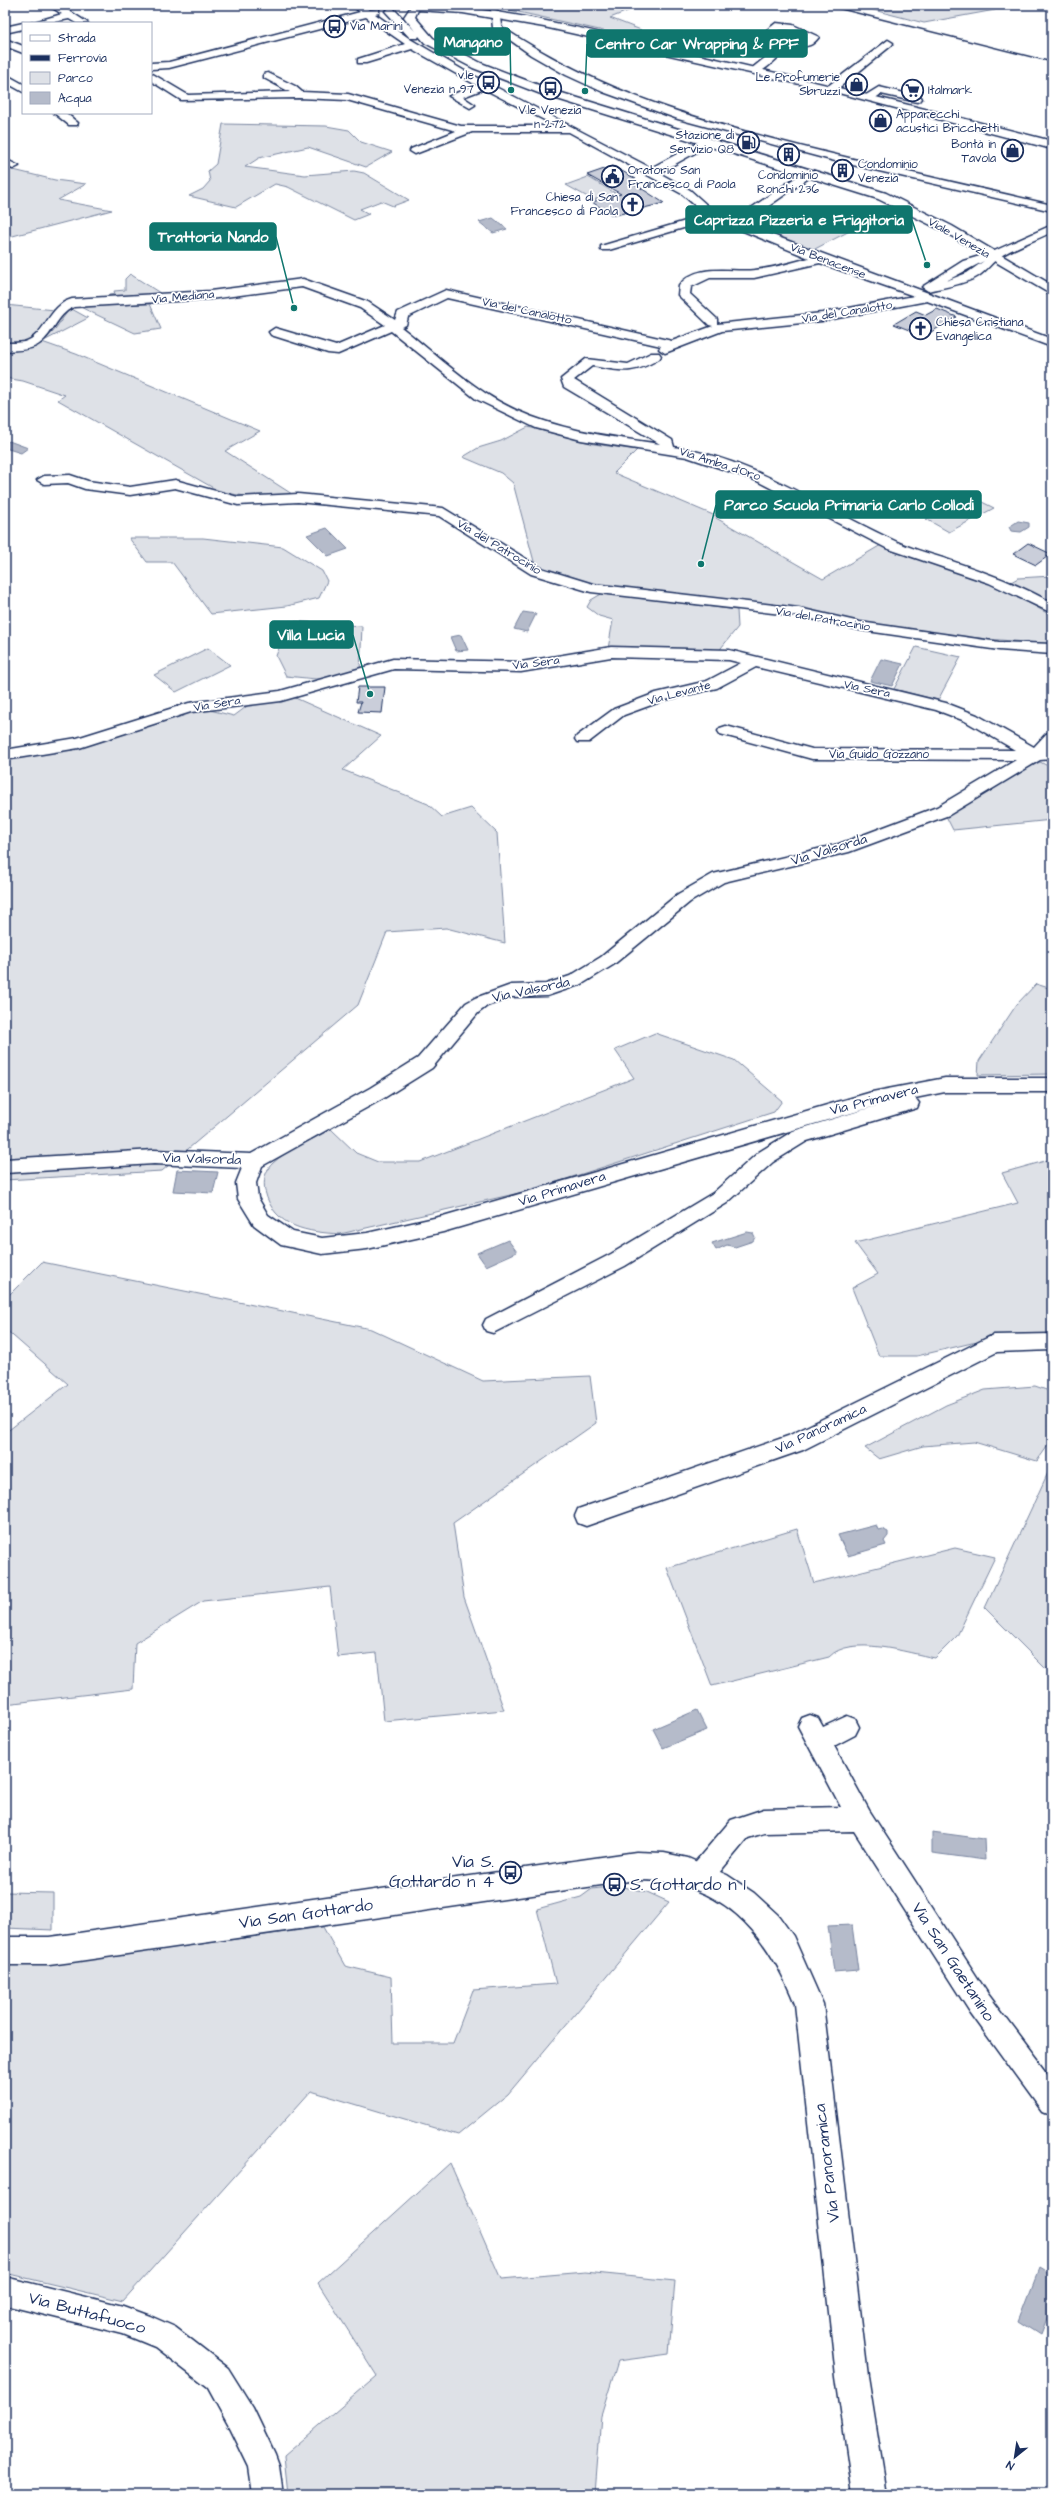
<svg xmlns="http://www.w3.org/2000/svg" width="1057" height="2499" font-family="'Architects Daughter',sans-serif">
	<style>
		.green { fill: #dee1e7; stroke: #7c88a2 }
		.water { fill: #b5bbca; stroke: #77839f }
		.building { fill: #caceda; stroke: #1b2f5e }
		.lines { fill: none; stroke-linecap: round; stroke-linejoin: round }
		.street-casing { stroke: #1b2f5e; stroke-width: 3 }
		.secondary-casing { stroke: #1b2f5e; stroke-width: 3 }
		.street { fill: #fff; fill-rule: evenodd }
		.secondary { fill: #fff; fill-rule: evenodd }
		.rail { stroke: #1b2f5e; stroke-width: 1.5 }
		.labels { text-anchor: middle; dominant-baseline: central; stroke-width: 3.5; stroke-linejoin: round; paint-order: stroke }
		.far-poi-label { font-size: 12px; fill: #1b2f5e; stroke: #fff; text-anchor: start }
		.far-street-label { font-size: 12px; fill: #1b2f5e; stroke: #fff }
		.street-label { font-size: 14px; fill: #1b2f5e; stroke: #fff }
		.near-poi-label { font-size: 17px; fill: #1b2f5e; stroke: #fff; text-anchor: end }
		.near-street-label { font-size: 17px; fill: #1b2f5e; stroke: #fff }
		.leader { fill: none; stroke: #0f766e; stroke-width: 1.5 }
		.callout-dot { fill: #0f766e; stroke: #fff; stroke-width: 1.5 }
		.callout { fill: #0f766e; stroke: #0f766e; stroke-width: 1.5 }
		.callout-label { font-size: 15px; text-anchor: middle; font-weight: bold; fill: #fff }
	</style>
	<rect width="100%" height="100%" fill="#fff"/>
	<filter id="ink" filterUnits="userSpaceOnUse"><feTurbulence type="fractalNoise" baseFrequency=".025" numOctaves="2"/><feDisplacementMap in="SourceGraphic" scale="8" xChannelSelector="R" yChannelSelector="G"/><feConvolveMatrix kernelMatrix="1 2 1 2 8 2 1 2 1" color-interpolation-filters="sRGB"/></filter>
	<g filter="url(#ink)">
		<g class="green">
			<path d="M487 5H643L610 18 641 30 631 37Z"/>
			<path d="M854 5H990L995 10 924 23Z"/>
			<path d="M223 124 326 126 349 130 361 142 392 152 366 167 308 147 259 158 245 167 305 175 354 171 364 173 409 200 393 206 381 201 360 209 369 214 354 220 288 187 275 184 236 207 189 196 203 189 210 181 208 171 216 164Z"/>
			<path d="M5 168 55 180 86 184 58 200 112 210 5 238Z"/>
			<path d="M588 177 615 193 593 200 566 185Z"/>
			<path d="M828 207 867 222 813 250 774 235Z"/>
			<path d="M130 274 160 293V295L110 299 109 295 115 294 114 291 125 290V279Z"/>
			<path d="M78 304H150L161 329 135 333 76 305Z"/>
			<path d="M5 305 55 310C38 338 39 341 5 344Z"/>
			<path d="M70 308 88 318 42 342 76 354 260 431 225 451 292 494C265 498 242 498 217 490L58 400 65 395 23 381 5 378V348L41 342 53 332Z"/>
			<path d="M528 427 594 444 637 450 614 473 718 517 716 518 823 579 881 545 1003 588 1052 616V644L987 639 867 625 584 584 536 569 513 483 501 473 463 457 478 448 501 441Z"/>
			<path d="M970 496 994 508 949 532 926 519Z"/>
			<path d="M129 538H203L283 547 322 571 327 581 319 598 287 606 211 614 172 562H147Z"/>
			<path d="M1052 576V603L1011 582 1018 578Z"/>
			<path d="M603 593 737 610 738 627 717 653 608 649 613 620 599 616 587 607 591 600Z"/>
			<path d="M289 621 362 626 360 671 326 680 286 676 276 656Z"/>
			<path d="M916 647 961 657 938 700 894 689Z"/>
			<path d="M208 648 230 665 176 692 154 675Z"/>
			<path d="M293 697 381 736 343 770 428 804 442 817 471 808 497 833 505 943 446 928 387 932 358 1005 162 1171 5 1180V757L80 744 191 712 210 710 234 716 254 701Z"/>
			<path d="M1040 762 1052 768V820L953 830 946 816 995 784Z"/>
			<path d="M1036 984 1052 989V1074L978 1075 979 1061 1017 1004Z"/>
			<path d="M655 1033 734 1060 782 1101 774 1112 532 1190 340 1234C308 1232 274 1228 265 1191 263 1181 265 1170 273 1163 285 1151 316 1138 331 1129L356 1153 378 1162H420L634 1078 615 1050Z"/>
			<path d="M1052 1159V1336L972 1343 917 1356H879L852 1288 878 1274 855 1243 1018 1203 1002 1173Z"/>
			<path d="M42 1262 371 1329 483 1381 590 1376 596 1423 453 1523 464 1597 504 1710 384 1721 377 1653 338 1657 330 1587 203 1601 135 1643 133 1689 5 1704V1433L68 1384 5 1329V1299Z"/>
			<path d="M1035 1386 1052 1392V1440L1037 1461 974 1442 923 1446 879 1459 865 1448 946 1405 985 1390Z"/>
			<path d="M1052 1464V1665L1046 1669 985 1608Z"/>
			<path d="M797 1529 814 1583 955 1548 995 1557 957 1636 935 1658C908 1653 851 1634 829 1657L712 1686 667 1568Z"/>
			<path d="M619 1886 647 1892 669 1902 508 2094 458 2135 311 2091 123 2301 5 2273V1961L56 1964 323 1927 345 1966 391 1977 393 2043H453L473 1990 556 1984 537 1909 581 1897 592 1889Z"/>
			<path d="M5 1892 53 1893V1930L5 1928Z"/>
			<path d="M450 2163 501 2279 585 2272 675 2281 669 2354 618 2361 601 2416 595 2494H288L284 2456 377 2376 318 2283Z"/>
		</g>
		<g class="water">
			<path d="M493 218 507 229 493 233 479 222Z"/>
			<path d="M9 441 28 448 21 453 5 448V444Z"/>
			<path d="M1018 521 1029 523V527L1021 532 1011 531 1009 527Z"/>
			<path d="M327 528 348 549 328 556 307 535Z"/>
			<path d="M523 612 536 614 527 632 514 629Z"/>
			<path d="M461 635 468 650 456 651 450 637Z"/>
			<path d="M881 659 903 664 892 686 870 681Z"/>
			<path d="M177 1170 218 1172 213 1193 173 1191Z"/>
			<path d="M747 1232 753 1233 755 1237 753 1241 735 1247 727 1245 716 1250 712 1243Z"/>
			<path d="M508 1240 517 1252 486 1266 477 1253Z"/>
			<path d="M876 1525 878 1530 882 1529 888 1532V1536L884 1541 886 1545 848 1556 838 1535Z"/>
			<path d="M697 1710 707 1730 663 1748 653 1729Z"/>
			<path d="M932 1832 984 1839 985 1860 932 1853Z"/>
			<path d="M852 1925 858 1970 834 1972 828 1926Z"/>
			<path d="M1039 2268 1052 2276V2305L1041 2334 1019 2320Z"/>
		</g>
		<g class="building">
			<path d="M613 166 636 179 630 181 664 203 616 215 610 214 592 202 621 194 587 175Z"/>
			<path d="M937 309 957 317 924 336 894 324 916 311 926 315Z"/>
			<path d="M1028 543 1051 554 1036 565 1013 554Z"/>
			<path d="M358 687H385L382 713 358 712 361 702H356Z"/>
		</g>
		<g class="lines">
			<defs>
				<g id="street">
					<path d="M48 5H60L88 23H76L69 19 49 23H31L62 14Z"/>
					<path d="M352 5H363L369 10 379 9V13L375 14 410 39 463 70 651 168 703 140H711V144L659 173 690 190 709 207 734 220 805 171H813V175L743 224 1052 339V347L927 301 822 321 722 331 665 353 659 349 661 346 447 298 408 317 406 325 401 327C429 349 456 374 485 393 538 428 600 435 660 444L564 387 561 379 586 359 628 364 651 353H659L661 356 659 359C631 375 624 371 592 366L574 380 672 440 674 447C754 459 822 508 895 541 910 548 927 553 943 558 981 571 1017 583 1052 603V613L989 583 886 548 755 480 687 457 581 440 536 428 476 399 391 331 338 354 328 353 271 335 269 332 275 328 336 346 385 325 360 308 302 287 210 299 74 307C56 314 53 337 36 346 26 351 15 350 5 351V343C11 343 18 343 24 342 46 336 48 305 72 299L210 291 303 279 368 302 395 320 398 312 446 290 672 341 713 326 709 325 678 295 679 286C695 262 731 273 755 270 773 268 791 263 809 258L714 219 609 250H601V246L706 215 682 194 569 132H472L415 154 410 151 411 149 456 131 347 100 299 98 181 100 151 81V73L188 95 290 92 264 78V74L268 73 295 86 302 92 348 94 461 126H556L484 89 463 97 475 105 470 108 449 96 476 85 412 49 366 63H358V59L405 44 366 17 169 68 151 69V63L169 62 360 12ZM820 263 914 296 822 313 717 324V319L690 294 691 287 710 278H754Z"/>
					<path d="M491 9 499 11 501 25 503 28C605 95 703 122 820 151 897 170 975 187 1052 205V211L831 160 678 119 603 92 566 75 531 55 493 28Z"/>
					<path d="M23 23V29L5 33V27Z"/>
					<path d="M776 23 793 25 819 37C808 52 800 43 788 50 777 55 764 76 751 73V69L781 45 767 30ZM778 30H788L807 38 803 41 790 43Z"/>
					<path d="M5 39 23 46V53L5 46Z"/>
					<path d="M888 40 893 43 892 45 836 90H828V86Z"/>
					<path d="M5 74 23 84V92L5 82Z"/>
					<path d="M879 87 921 97 922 99 917 102 881 94 874 99H866V95Z"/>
					<path d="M54 113H66L78 123 77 125H69Z"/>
					<path d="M5 159 19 166 13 169 5 166Z"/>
					<path d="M1052 225V232C1036 240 1012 248 998 258 990 264 985 273 975 278 958 286 944 287 928 291L922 287 963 261 990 253ZM984 261 967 273 946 281Z"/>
					<path d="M70 475 88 481 130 487 175 480 238 497 298 494 443 508 541 568 593 584 799 608 860 622 999 642 1052 644V654L999 650 860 630 799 616 591 592 531 574 439 516 298 502 238 505 175 488 130 495 85 489 68 483 44 484 37 480 44 476Z"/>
					<path d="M611 647 729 650 946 703 977 715 1034 747 1046 734 1052 732V747L1050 749H1052V759L1040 760 949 815 849 852 724 882 690 902 613 965 582 984 547 996 512 997 487 1006 478 1013 432 1068 384 1098 262 1166 256 1183 258 1198 268 1215 293 1232 322 1238 367 1233 443 1216 872 1092 945 1078H1052V1092H945L915 1098 919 1103 917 1108 807 1141 773 1162 727 1203 625 1266 493 1333 486 1331 483 1325 486 1319 611 1254 713 1193 759 1152 793 1131 886 1103 443 1232 367 1249 322 1254 281 1245 254 1225 238 1199 236 1183 242 1168 154 1164 5 1173V1159L154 1150 251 1154 370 1088 418 1058 466 1003 475 998 511 985 546 984 570 976 601 957 678 894 713 874 839 844 937 807 1016 760 812 759 720 734 718 731 720 728 726 726 812 749 1015 750 965 721 936 710 756 667 717 688 665 700 624 715 589 742H577L575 739 577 736 614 709 656 693 707 681 741 663 729 660 611 657 521 672 394 669 281 701 191 712 79 748 5 760V750L77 738 189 703 280 691 393 659 521 662Z"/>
					<path d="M1052 1334V1350L997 1352 803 1450 586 1526 578 1523 575 1516 578 1509 788 1436 987 1338 994 1335Z"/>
					<path d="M810 1715 818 1718 823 1727 847 1716 855 1719 859 1727 855 1735 834 1746 869 1810 988 1994 1052 2079V2115L1042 2111 970 2012 854 1831 764 1833 748 1838 709 1885 700 1889 691 1885 687 1876 691 1867 731 1820 764 1809 841 1807 798 1726 802 1718Z"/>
					<path d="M5 2277 123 2306 150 2316 175 2327 228 2368 253 2408 275 2454 279 2465 283 2494H253L249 2467 231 2430 208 2388 155 2347 123 2334 5 2305Z"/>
				</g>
				<g id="secondary">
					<path d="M412 5C494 5 575 28 655 45 788 75 920 107 1052 141V149L831 91 544 27 463 13 418 10 415 17 433 38 481 63 549 89 886 193 952 226 1052 285V295L943 231 878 199 541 94 473 68 425 43 419 36 418 38H410L385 11 390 8 394 9 415 31 404 17Z"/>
					<path d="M636 1852 664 1853 688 1858 727 1875 754 1893 778 1915 793 1936 823 2004 868 2376 887 2494H853L836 2376 795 2004C766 1930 720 1879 636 1880L72 1962 49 1965H5V1937H49L72 1934Z"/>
				</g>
			</defs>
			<use href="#street" class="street-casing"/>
			<use href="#secondary" class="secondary-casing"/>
			<use href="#street" class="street"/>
			<use href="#secondary" class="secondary"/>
			<path class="rail" d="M825 5 1052 62"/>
		</g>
	</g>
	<defs>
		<symbol id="bus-ring" viewBox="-11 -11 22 22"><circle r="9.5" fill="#fff" stroke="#1b2f5e" stroke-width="1.5"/><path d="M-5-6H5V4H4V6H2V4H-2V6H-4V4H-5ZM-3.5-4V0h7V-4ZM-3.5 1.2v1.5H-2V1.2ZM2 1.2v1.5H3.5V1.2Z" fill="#1b2f5e"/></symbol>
		<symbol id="shop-ring" viewBox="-11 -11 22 22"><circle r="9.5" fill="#fff" stroke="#1b2f5e" stroke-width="1.5"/><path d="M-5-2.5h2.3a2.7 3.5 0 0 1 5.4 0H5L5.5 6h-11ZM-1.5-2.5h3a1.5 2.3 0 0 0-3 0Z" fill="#1b2f5e"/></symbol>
		<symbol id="supermarket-ring" viewBox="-11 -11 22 22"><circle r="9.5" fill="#fff" stroke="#1b2f5e" stroke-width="1.5"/><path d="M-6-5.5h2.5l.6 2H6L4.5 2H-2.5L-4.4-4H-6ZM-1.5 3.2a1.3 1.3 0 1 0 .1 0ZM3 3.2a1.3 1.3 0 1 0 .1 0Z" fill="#1b2f5e"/></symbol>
		<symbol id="fuel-ring" viewBox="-11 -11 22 22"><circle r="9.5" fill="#fff" stroke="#1b2f5e" stroke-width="1.5"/><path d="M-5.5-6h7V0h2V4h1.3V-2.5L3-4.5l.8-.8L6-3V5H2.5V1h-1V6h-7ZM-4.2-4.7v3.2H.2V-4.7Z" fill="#1b2f5e"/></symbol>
		<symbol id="building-ring" viewBox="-11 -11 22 22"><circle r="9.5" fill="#fff" stroke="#1b2f5e" stroke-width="1.5"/><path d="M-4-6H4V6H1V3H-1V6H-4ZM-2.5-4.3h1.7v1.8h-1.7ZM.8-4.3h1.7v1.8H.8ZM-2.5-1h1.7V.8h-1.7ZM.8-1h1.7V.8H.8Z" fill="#1b2f5e"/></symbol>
		<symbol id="civic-ring" viewBox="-11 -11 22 22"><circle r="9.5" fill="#fff" stroke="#1b2f5e" stroke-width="1.5"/><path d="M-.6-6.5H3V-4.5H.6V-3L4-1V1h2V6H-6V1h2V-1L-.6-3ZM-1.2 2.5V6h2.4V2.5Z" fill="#1b2f5e"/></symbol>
		<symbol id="church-ring" viewBox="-11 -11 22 22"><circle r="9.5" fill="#fff" stroke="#1b2f5e" stroke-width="1.5"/><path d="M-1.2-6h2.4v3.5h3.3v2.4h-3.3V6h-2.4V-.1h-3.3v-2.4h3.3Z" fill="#1b2f5e"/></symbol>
	</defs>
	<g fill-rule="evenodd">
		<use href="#bus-ring" x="322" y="14" width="25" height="25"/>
		<use href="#bus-ring" x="476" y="70" width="25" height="25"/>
		<use href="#shop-ring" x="844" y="72" width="25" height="25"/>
		<use href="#bus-ring" x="538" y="76" width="25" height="25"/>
		<use href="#supermarket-ring" x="900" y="78" width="25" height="25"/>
		<use href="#shop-ring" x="868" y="108" width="25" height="25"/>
		<use href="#fuel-ring" x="736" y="130" width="25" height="25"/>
		<use href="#shop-ring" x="1000" y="138" width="25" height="25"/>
		<use href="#building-ring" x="776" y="142" width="25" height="25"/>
		<use href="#building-ring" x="830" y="158" width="25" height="25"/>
		<use href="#civic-ring" x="600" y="164" width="25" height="25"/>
		<use href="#church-ring" x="620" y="192" width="25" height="25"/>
		<use href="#church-ring" x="908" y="316" width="25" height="25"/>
		<use href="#bus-ring" x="498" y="1860" width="25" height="25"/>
		<use href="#bus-ring" x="602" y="1872" width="25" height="25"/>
	</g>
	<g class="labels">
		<g class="far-poi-label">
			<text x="350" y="26">Via Marini</text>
			<text x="474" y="75" text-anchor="end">v.le<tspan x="474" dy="14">Venezia n 97</tspan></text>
			<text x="840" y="77" text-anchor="end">Le Profumerie<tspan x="840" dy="14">Sbruzzi</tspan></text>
			<text x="928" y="90">Italmark</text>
			<text x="550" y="110" text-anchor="middle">V.le Venezia<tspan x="550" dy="14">n 272</tspan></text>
			<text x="896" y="114">Apparecchi<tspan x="896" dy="14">acustici Bricchetti</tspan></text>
			<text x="734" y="135" text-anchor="end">Stazione di<tspan x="734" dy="14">Servizio Q8</tspan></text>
			<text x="996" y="144" text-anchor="end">Bontà in<tspan x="996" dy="14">Tavola</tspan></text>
			<text x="858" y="164">Condominio<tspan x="858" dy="14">Venezia</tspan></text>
			<text x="628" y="170">Oratorio San<tspan x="628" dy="14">Francesco di Paola</tspan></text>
			<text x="788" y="175" text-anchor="middle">Condominio<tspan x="788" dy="14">Ronchi 236</tspan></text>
			<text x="618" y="197" text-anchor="end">Chiesa di San<tspan x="618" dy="14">Francesco di Paola</tspan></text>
			<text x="936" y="322">Chiesa Cristiana<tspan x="936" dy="14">Evangelica</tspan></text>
		</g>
		<g class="far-street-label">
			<text transform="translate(959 238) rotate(30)">Viale Venezia</text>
			<text transform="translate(828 261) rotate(21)">Via Benacense</text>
			<text transform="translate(183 297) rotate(-5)">Via Mediana</text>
			<text transform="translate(527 311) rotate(12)">Via del Canalotto</text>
			<text transform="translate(847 312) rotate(-9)">Via del Canalotto</text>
			<text transform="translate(720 464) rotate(18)">Via Amba d'Oro</text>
			<text transform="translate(499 547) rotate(31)">Via del Patrocinio</text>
			<text transform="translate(823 619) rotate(10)">Via del Patrocinio</text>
			<text transform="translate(536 663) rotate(-7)">Via Sera</text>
			<text transform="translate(867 689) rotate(12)">Via Sera</text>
			<text transform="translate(679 693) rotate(-15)">Via Levante</text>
			<text transform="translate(217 704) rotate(-9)">Via Sera</text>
			<text x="879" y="754">Via Guido Gozzano</text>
		</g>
		<g class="street-label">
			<text transform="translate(829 850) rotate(-17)">Via Valsorda</text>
			<text transform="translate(531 990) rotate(-12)">Via Valsorda</text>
			<text transform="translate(874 1100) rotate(-14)">Via Primavera</text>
			<text transform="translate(202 1159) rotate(2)">Via Valsorda</text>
			<text transform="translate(562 1189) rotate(-17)">Via Primavera</text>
			<text transform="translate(821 1429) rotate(-25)">Via Panoramica</text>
		</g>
		<g class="near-poi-label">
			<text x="494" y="1862">Via S.<tspan x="494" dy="20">Gottardo n 4</tspan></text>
			<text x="630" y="1885" text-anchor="start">S. Gottardo n 1</text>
		</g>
		<g class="near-street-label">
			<text transform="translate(306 1914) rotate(-8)">Via San Gottardo</text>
			<text transform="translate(953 1962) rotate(57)">Via San Gaetanino</text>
			<text transform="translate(827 2163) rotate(-97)">Via Panoramica</text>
			<text transform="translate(87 2313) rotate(15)">Via Buttafuoco</text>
		</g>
	</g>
	<path class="leader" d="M511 90L510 41M585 91L587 44M927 265L912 220M294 308L276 237M701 564L716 505M370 694L353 635"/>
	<g class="callout-dot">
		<circle cx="511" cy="90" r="4"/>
		<circle cx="585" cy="91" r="4"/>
		<circle cx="927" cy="265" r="4"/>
		<circle cx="294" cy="308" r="4"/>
		<circle cx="701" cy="564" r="4"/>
		<circle cx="370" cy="694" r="4"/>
	</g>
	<g class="callout">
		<rect x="435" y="28" width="75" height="27" rx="4"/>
		<rect x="587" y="30" width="220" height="27" rx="4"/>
		<rect x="686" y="206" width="226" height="27" rx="4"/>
		<rect x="150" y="223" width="126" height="27" rx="4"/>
		<rect x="716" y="491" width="265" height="27" rx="4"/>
		<rect x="270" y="621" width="83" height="27" rx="4"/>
	</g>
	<g class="callout-label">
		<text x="473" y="47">Mangano</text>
		<text x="697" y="49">Centro Car Wrapping &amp; PPF</text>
		<text x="799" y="225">Caprizza Pizzeria e Friggitoria</text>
		<text x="213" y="242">Trattoria Nando</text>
		<text x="849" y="510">Parco Scuola Primaria Carlo Collodi</text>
		<text x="311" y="640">Villa Lucia</text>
	</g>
	<rect width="1057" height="2499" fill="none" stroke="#fff" stroke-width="20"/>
	<rect x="10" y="10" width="1037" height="2479" fill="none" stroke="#1b2f5e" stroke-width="1.5" filter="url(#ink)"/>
	<rect x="22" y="22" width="130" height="92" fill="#ffffff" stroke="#a4acbf"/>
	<rect x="30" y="35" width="20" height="6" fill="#ffffff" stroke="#a4acbf"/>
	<text x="58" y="42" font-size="12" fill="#1b2f5e">Strada</text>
	<rect x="30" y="55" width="20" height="6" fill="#1b2f5e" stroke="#a4acbf"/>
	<text x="58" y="62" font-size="12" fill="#1b2f5e">Ferrovia</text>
	<rect x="30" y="72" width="20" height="12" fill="#dee1e7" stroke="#a4acbf"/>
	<text x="58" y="82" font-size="12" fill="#1b2f5e">Parco</text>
	<rect x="30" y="92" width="20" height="12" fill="#b5bbca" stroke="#a4acbf"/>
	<text x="58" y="102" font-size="12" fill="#1b2f5e">Acqua</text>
	<g transform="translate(1015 2457) rotate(210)" stroke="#ffffff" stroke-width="3" paint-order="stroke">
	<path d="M0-3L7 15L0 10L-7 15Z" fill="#1b2f5e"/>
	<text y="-6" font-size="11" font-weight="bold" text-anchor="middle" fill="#1b2f5e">N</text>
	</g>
</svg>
